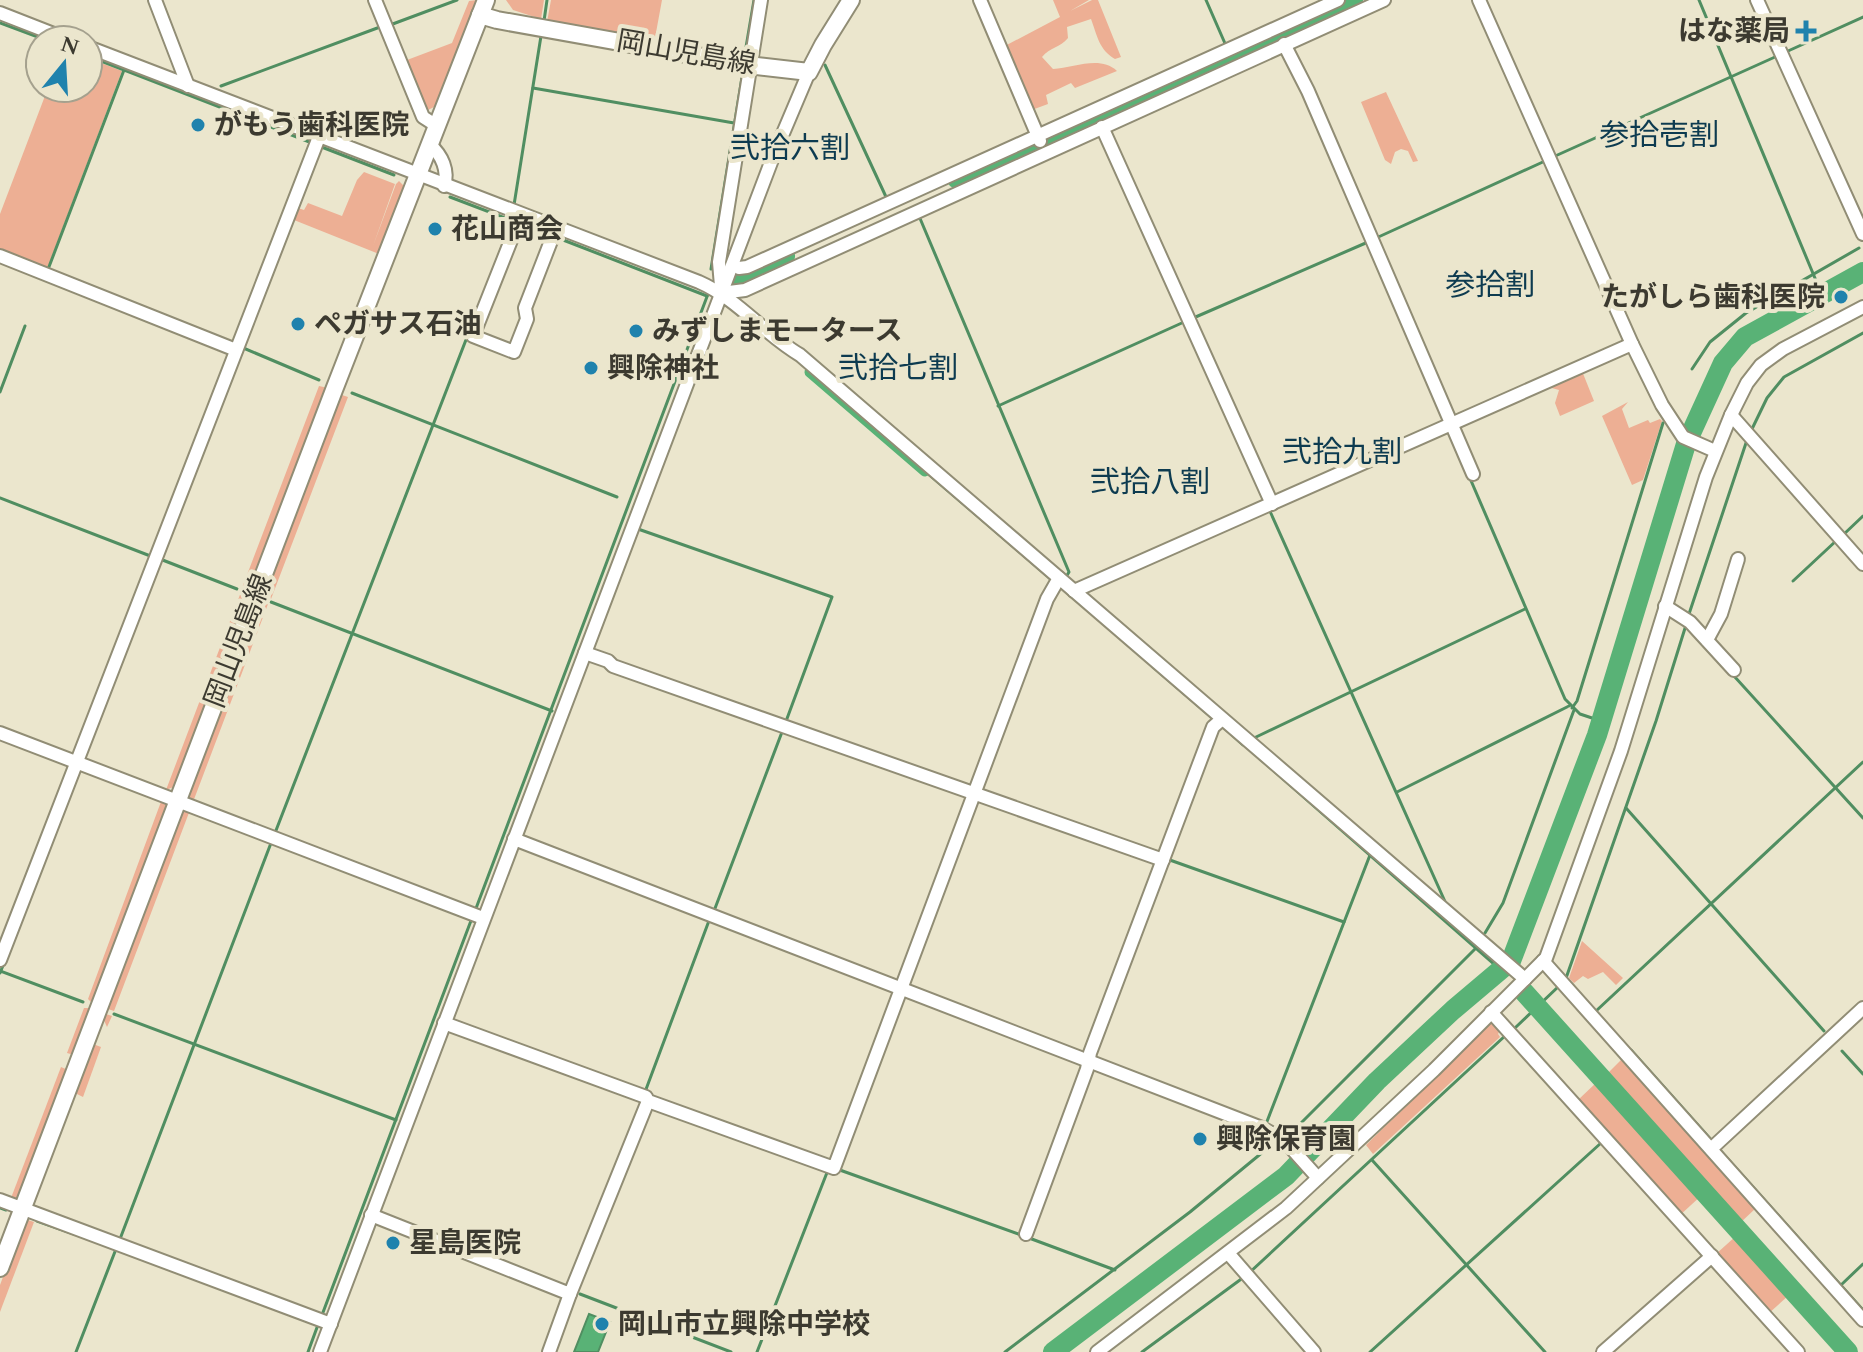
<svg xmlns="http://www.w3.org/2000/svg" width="1863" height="1352" font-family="Spectral,'Noto Sans JP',serif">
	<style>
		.green { fill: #edaf94 }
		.water { fill: #59b276; stroke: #508e61; stroke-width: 2 }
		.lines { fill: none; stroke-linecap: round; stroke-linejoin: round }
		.stream { stroke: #508e61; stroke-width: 3 }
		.canal { stroke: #59b276; stroke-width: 11 }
		.river { stroke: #59b276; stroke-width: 20 }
		.minor-casing { stroke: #918d75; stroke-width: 16 }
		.major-casing { stroke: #918d75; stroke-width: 20 }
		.minor { stroke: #fff; stroke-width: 12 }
		.major { stroke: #fff; stroke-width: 16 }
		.poi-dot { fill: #1f82ad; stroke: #ebe6cd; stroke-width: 3 }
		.labels { text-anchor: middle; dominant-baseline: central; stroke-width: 8; stroke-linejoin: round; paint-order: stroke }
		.poi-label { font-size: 28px; font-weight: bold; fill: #3c3a30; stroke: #ebe6cd; text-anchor: start }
		.street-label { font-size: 28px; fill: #3c3a30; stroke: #ebe6cd }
		.neighbourhood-label { font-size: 30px; fill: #0d3b50; stroke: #ebe6cd }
	</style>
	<rect width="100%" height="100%" fill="#ebe6cd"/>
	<g class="green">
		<path d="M477 0 436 106 428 110 407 60 452 43 469 1Z"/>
		<path d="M506 0H544L541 19 513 10Z"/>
		<path d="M551 0H662L655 38 666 41 665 43 547 22Z"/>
		<path d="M1053 0H1089L1070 11 1092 0H1098L1121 57 1115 59C1099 50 1097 35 1091 19L1067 27 1068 38C1060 48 1050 47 1042 57L1053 69C1074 68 1100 55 1117 71L1075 88 1071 83 1046 95 1048 104 1029 111 1003 47 1060 17Z"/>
		<path d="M88 58 122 71 47 269 0 251V214L48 88H88Z"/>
		<path d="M1386 92 1418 161 1413 162 1408 151 1401 149 1395 152 1391 164 1385 160 1361 102Z"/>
		<path d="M364 172 395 184 373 246 396 184 399 181 404 186 379 254 294 220 298 208 304 210 308 203 342 216 357 180Z"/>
		<path d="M1582 371 1594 401 1560 416 1555 403 1559 390 1548 387Z"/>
		<path d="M319 386 328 388 176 786 166 790 241 592H249L242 588Z"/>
		<path d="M339 394 348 397 271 599 263 596 261 600 268 604 193 802 187 797Z"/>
		<path d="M1628 402 1622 409 1629 428 1648 420 1650 423 1660 419 1662 421 1643 480 1632 485 1602 416Z"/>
		<path d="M162 799 169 805 74 1055 67 1053 84 1008H91L92 1003 88 999Z"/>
		<path d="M181 808 190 810 114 1011 108 1009 106 1014 112 1016 107 1027 103 1018Z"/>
		<path d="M1582 941 1623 978 1616 985 1603 972 1588 979 1583 976 1574 983 1569 978Z"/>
		<path d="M1493 1021 1500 1030 1498 1034 1500 1037 1373 1154 1366 1145Z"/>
		<path d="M93 1044 101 1047 83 1097 75 1093Z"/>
		<path d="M1623 1058 1756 1208 1739 1224 1607 1074Z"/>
		<path d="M61 1067 68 1070 17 1201 11 1198Z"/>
		<path d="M1598 1081 1702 1195 1679 1216 1578 1100Z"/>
		<path d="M25 1219 34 1222 0 1312V1285Z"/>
		<path d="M1736 1236 1789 1295 1768 1314 1716 1254Z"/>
	</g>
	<path class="water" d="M589 1314 610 1322 598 1352H574Z"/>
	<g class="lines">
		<g class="stream">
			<path d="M1206 0 1227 48"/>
			<path d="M1699 0 1822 295"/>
			<path d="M544 21 547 0"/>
			<path d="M0 23 46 40"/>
			<path d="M390 25 457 0"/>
			<path d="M1277 35 1278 38"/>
			<path d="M1788 51 1863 17"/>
			<path d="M88 56 312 143"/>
			<path d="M744 59 754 0"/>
			<path d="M825 65 887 199"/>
			<path d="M221 86 380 27"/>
			<path d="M533 88 734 123"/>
			<path d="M1093 118 1094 121"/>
			<path d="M319 146 394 175"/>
			<path d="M1553 157 1775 57"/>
			<path d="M450 197 513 221"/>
			<path d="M514 205 541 36"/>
			<path d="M919 216 1069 572 1066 577"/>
			<path d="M520 224 551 236"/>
			<path d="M558 238 707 296"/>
			<path d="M1374 239 1545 161"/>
			<path d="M711 269 743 71"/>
			<path d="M47 272 124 70"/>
			<path d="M1191 319 1368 242"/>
			<path d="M241 347 319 380"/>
			<path d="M1692 369 1710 342 1746 313 1859 248"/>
			<path d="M0 392 25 326"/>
			<path d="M352 393 617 497"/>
			<path d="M998 406 1184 322"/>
			<path d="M1751 431 1767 398 1784 377 1863 333"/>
			<path d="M925 471 1052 580"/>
			<path d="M1469 476 1565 699 1580 714 1601 721"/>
			<path d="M0 498 153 557"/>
			<path d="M1269 509 1447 906"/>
			<path d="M638 529 832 597 785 724"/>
			<path d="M1843 535 1863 516"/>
			<path d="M160 559 237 589"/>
			<path d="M1793 581 1837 540"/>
			<path d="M271 602 552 711"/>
			<path d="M1688 617 1747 440"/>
			<path d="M1152 666 1216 721"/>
			<path d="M1734 676 1863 818"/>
			<path d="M1572 708 1577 701 1663 423"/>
			<path d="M1222 726 1243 745"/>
			<path d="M1254 738 1525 609"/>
			<path d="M1258 757 1502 971"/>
			<path d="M1397 792 1569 706"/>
			<path d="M1626 808 1824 1031"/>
			<path d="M275 833 512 221"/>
			<path d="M1167 859 1344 922"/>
			<path d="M475 911 708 294"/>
			<path d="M714 911 782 732"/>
			<path d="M1485 933 1503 903 1574 710"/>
			<path d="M0 971 83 1002"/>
			<path d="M0 973 4 963"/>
			<path d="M1565 981 1656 721 1686 625"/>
			<path d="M1596 1011 1863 762"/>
			<path d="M114 1014 396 1120"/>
			<path d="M1516 1027 1559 986"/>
			<path d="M1631 1050 1714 1143"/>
			<path d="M1842 1051 1863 1074"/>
			<path d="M645 1092 710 918"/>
			<path d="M1266 1124 1370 855"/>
			<path d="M1288 1136 1477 947"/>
			<path d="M1291 1139 1306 1153"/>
			<path d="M1719 1149 1863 1310"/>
			<path d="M1372 1160 1545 1352"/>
			<path d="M837 1169 1021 1235"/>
			<path d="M0 1208 6 1210"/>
			<path d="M37 1221 74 1234"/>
			<path d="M1029 1238 1115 1270"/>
			<path d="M120 1239 271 843"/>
			<path d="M1249 1273 1506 1035"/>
			<path d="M1841 1285 1863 1264"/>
			<path d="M580 1294 731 1352"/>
			<path d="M322 1315 472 918"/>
			<path d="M76 1352 116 1249"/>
			<path d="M308 1352 319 1322"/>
			<path d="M757 1352 828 1170"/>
			<path d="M1005 1352 1190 1212 1275 1142"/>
			<path d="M1142 1352 1244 1277"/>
			<path d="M1370 1352 1601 1143"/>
		</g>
		<path class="canal" d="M810 372 925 471"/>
		<g class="river">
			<path d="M957 179 1353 0"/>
			<path d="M734 277 750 273 785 256"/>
			<path d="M1524 992 1848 1352"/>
			<path d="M1053 1352 1286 1176 1377 1081 1453 1010 1511 961 1597 735 1686 444 1723 363 1745 337 1863 272"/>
		</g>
		<defs>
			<g id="minor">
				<path d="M155 0 188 86"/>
				<path d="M375 0 423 117 437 126"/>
				<path d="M980 0 1040 141"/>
				<path d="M1479 0 1632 344 1662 405 1683 437 1715 451"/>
				<path d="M1757 0 1863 234"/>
				<path d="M0 13 69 40"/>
				<path d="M1284 44 1308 91 1473 474"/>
				<path d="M88 47 699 282C738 299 764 334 800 355L1525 979"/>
				<path d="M1102 127 1272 504"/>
				<path d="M430 145C442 155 449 171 444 186"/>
				<path d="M521 215 473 336 514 352 527 319 525 308 556 228"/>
				<path d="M0 256 236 350"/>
				<path d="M739 268 747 267 1338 0"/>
				<path d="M721 286 719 262 761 0"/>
				<path d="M721 293 745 290 1384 0"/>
				<path d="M1731 415 1863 564"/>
				<path d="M1074 591 1632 344"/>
				<path d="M1665 606 1690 622 1734 670"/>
				<path d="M1707 640 1721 614 1738 559"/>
				<path d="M585 653 608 661 613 666 1163 860"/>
				<path d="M0 733 483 918"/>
				<path d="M514 839 1262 1128 1284 1140 1318 1178"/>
				<path d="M0 960 319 137"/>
				<path d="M1543 961 1863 1320"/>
				<path d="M1491 1012 1798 1352"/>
				<path d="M444 1023 646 1097 648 1101 834 1168 1047 599 1059 578"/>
				<path d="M1711 1149 1863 1008"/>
				<path d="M0 1200 331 1324"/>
				<path d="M371 1215 570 1294 648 1101"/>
				<path d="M1026 1234 1087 1069 1090 1053 1213 727 1222 719"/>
				<path d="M1228 1253 1314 1352"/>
				<path d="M320 1352 773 157 809 72"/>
				<path d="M549 1352 570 1294"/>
				<path d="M1097 1352 1286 1208 1434 1070 1546 958 1621 751 1706 477 1731 415 1747 383 1761 365 1783 349 1863 307"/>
				<path d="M1603 1352 1712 1256"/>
			</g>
			<g id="major">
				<path d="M480 15 497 20 748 65 809 72 823 45 851 0"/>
				<path d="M0 1268 334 390 486 0"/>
			</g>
		</defs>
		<use href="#minor" class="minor-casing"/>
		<use href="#major" class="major-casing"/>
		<use href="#minor" class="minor"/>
		<use href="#major" class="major"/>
	</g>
	<g class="poi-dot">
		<path d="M1802 19h8v8h8v8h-8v8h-8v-8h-8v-8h8z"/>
		<circle cx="198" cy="125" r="8"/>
		<circle cx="435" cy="229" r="8"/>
		<circle cx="1841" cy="297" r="8"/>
		<circle cx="298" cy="324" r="8"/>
		<circle cx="636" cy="331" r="8"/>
		<circle cx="591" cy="368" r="8"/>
		<circle cx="1200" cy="1139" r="8"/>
		<circle cx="393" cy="1243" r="8"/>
		<circle cx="602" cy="1324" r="8"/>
	</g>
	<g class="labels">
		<g class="poi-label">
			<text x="1790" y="31" text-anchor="end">はな薬局</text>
			<text x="214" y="125">がもう歯科医院</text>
			<text x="451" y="229">花山商会</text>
			<text x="1825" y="297" text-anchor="end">たがしら歯科医院</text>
			<text x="314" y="324">ペガサス石油</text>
			<text x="652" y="331">みずしまモータース</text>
			<text x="607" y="368">興除神社</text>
			<text x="1216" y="1139">興除保育園</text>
			<text x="409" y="1243">星島医院</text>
			<text x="618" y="1324">岡山市立興除中学校</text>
		</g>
		<g class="street-label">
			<text transform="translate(686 53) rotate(10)">岡山児島線</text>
			<text transform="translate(239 641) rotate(-69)">岡山児島線</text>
		</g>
		<g class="neighbourhood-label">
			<text x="1659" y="136">参拾壱割</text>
			<text x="790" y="149">弐拾六割</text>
			<text x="1490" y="286">参拾割</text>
			<text x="898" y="369">弐拾七割</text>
			<text x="1342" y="453">弐拾九割</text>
			<text x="1150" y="483">弐拾八割</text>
		</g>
	</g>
	<g transform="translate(64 64) rotate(18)"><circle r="38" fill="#ebe6cd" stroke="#a5a18e" stroke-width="2"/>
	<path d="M0-6L14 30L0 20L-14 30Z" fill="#1f82ad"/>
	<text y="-12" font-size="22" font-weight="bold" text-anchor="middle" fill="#3c3a30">N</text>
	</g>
</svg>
